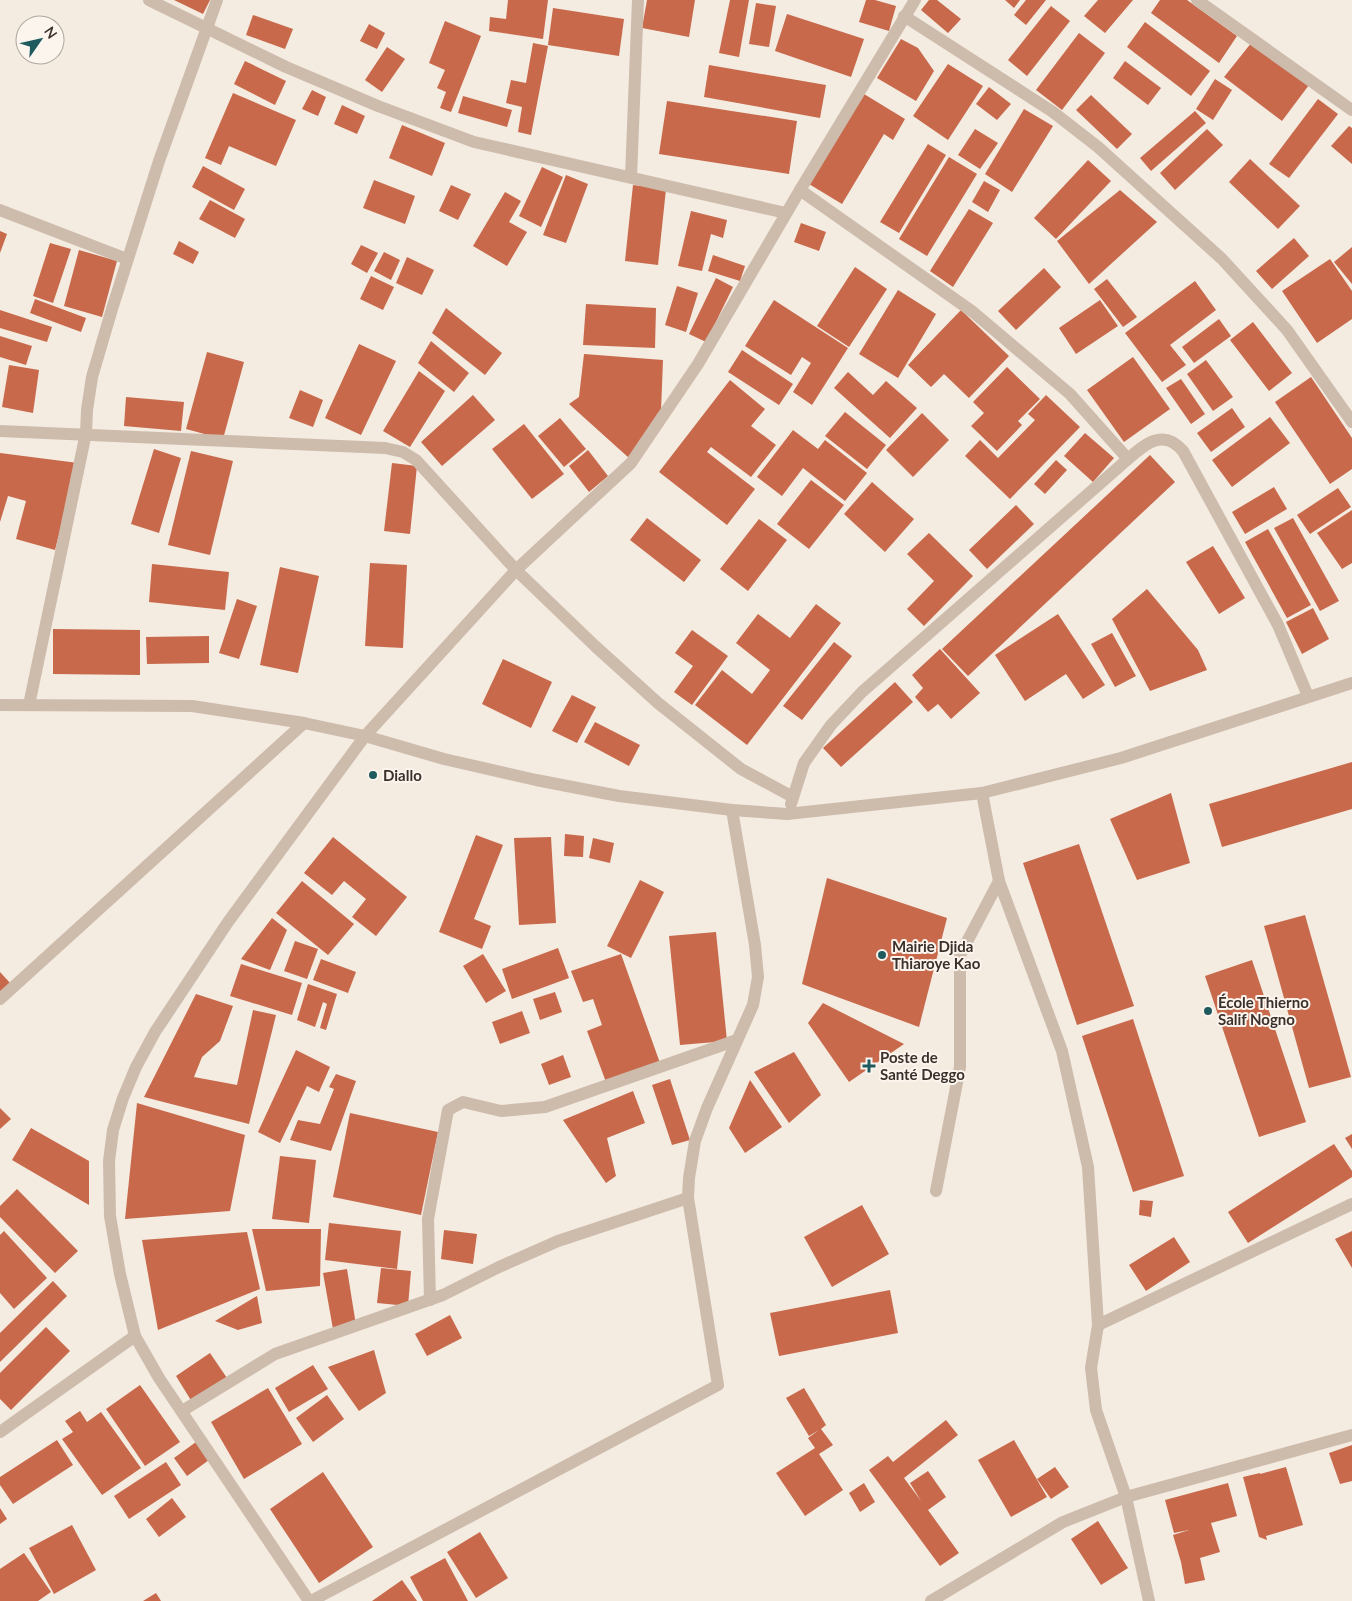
<svg xmlns="http://www.w3.org/2000/svg" width="1352" height="1601" font-family="Lato,sans-serif">
	<style>
		.building { fill: #c8694b }
		.lines { fill: none; stroke-linecap: round; stroke-linejoin: round }
		.minor { stroke: #cdbbac; stroke-width: 12 }
		.poi-dot { fill: #1f5a5e; stroke: #fbf5ee; stroke-width: 2 }
		.labels { text-anchor: middle; dominant-baseline: central; stroke-width: 4; stroke-linejoin: round; paint-order: stroke }
		.poi-label { font-size: 15px; font-weight: bold; fill: #3b302b; stroke: #fbf5ee; text-anchor: start }
	</style>
	<rect width="100%" height="100%" fill="#f4ebe1"/>
	<g class="building">
		<path d="M174 0H210L203 14Z"/>
		<path d="M508 0H548L543 39 489 31 490 17 506 19Z"/>
		<path d="M647 0H695L689 37 642 28Z"/>
		<path d="M730 0H749L739 57 719 53Z"/>
		<path d="M866 0H875L896 6 889 31 859 22Z"/>
		<path d="M929 0H937L961 19 948 33 921 10Z"/>
		<path d="M1005 0H1020L1014 8Z"/>
		<path d="M1026 0H1046L1026 25 1014 15Z"/>
		<path d="M1098 0H1133L1105 33 1084 16Z"/>
		<path d="M1160 0H1187L1237 36 1219 63 1151 13Z"/>
		<path d="M756 3 776 6 769 47 749 44Z"/>
		<path d="M1051 6 1070 21 1027 76 1008 60Z"/>
		<path d="M553 8 624 19 619 56 548 45Z"/>
		<path d="M787 14 864 39 851 77 775 51Z"/>
		<path d="M253 15 293 29 285 49 246 35Z"/>
		<path d="M445 21 481 36 451 112 440 108 446 92 437 88 445 70 429 63Z"/>
		<path d="M1145 22 1210 71 1191 96 1127 47Z"/>
		<path d="M369 24 385 33 377 49 360 41Z"/>
		<path d="M1079 33 1105 53 1062 110 1036 90Z"/>
		<path d="M901 39 918 48 934 71 916 101 877 78Z"/>
		<path d="M1252 42 1309 85 1282 121 1224 77Z"/>
		<path d="M533 43 548 46 531 135 518 132 522 107 506 103 511 80 526 83Z"/>
		<path d="M387 47 405 59 382 92 365 80Z"/>
		<path d="M245 61 286 81 275 105 234 84Z"/>
		<path d="M1125 61 1161 88 1148 105 1113 78Z"/>
		<path d="M948 64 983 86 948 140 913 116Z"/>
		<path d="M709 65 826 85 820 118 704 97Z"/>
		<path d="M1215 79 1232 90 1213 120 1196 109Z"/>
		<path d="M989 87 1011 104 997 120 976 104Z"/>
		<path d="M312 90 326 97 318 116 302 109Z"/>
		<path d="M233 93 296 120 276 166 229 146 221 165 205 158Z"/>
		<path d="M864 94 905 119 893 140 884 134 842 204 809 184Z"/>
		<path d="M1091 95 1132 134 1117 149 1076 110Z"/>
		<path d="M463 96 512 110 507 127 458 113Z"/>
		<path d="M1318 99 1338 114 1289 178 1269 164Z"/>
		<path d="M667 101 797 121 789 174 659 154Z"/>
		<path d="M342 105 365 116 357 134 334 124Z"/>
		<path d="M1024 109 1053 126 1012 192 985 174Z"/>
		<path d="M1195 111 1206 123 1151 171 1140 158Z"/>
		<path d="M402 125 445 143 432 176 389 158Z"/>
		<path d="M1349 126 1352 128V164L1331 146Z"/>
		<path d="M975 129 998 143 980 169 958 155Z"/>
		<path d="M1207 129 1223 145 1175 190 1160 173Z"/>
		<path d="M928 144 946 155 899 233 880 222Z"/>
		<path d="M949 157 977 174 927 256 899 239Z"/>
		<path d="M1250 159 1300 206 1278 229 1229 182Z"/>
		<path d="M1088 160 1111 181 1056 239 1034 218Z"/>
		<path d="M203 166 245 189 234 210 192 187Z"/>
		<path d="M542 167 563 177 541 227 519 216Z"/>
		<path d="M566 175 588 184 566 243 543 235Z"/>
		<path d="M374 180 415 196 405 224 363 208Z"/>
		<path d="M984 181 1000 190 988 212 972 202Z"/>
		<path d="M451 185 471 194 458 220 439 211Z"/>
		<path d="M633 185 666 189 658 265 625 261Z"/>
		<path d="M1120 190 1157 222 1089 284 1057 241Z"/>
		<path d="M505 192 521 201 509 222 527 232 507 266 473 246Z"/>
		<path d="M210 200 245 219 235 238 199 219Z"/>
		<path d="M969 209 993 223 953 287 930 271Z"/>
		<path d="M691 211 727 220 723 238 711 234 702 271 678 266Z"/>
		<path d="M801 223 826 232 819 251 794 242Z"/>
		<path d="M0 231 7 234 0 253Z"/>
		<path d="M1294 238 1309 256 1272 289 1256 271Z"/>
		<path d="M179 241 199 252 193 264 173 254Z"/>
		<path d="M50 243 71 249 53 303 33 296Z"/>
		<path d="M361 245 378 253 367 273 351 264Z"/>
		<path d="M1352 247V284L1334 262Z"/>
		<path d="M79 250 117 261 102 317 64 306Z"/>
		<path d="M384 252 400 260 391 280 374 271Z"/>
		<path d="M713 255 745 266 740 281 708 271Z"/>
		<path d="M407 257 434 270 422 295 396 283Z"/>
		<path d="M1330 259 1352 291V319L1317 343 1282 291Z"/>
		<path d="M855 267 887 289 849 347 817 326Z"/>
		<path d="M1044 268 1061 287 1016 330 998 311Z"/>
		<path d="M371 276 394 287 383 310 360 299Z"/>
		<path d="M716 278 733 287 706 342 689 334Z"/>
		<path d="M1107 279 1137 317 1123 327 1094 289Z"/>
		<path d="M1195 281 1216 310 1170 345 1186 365 1162 382 1125 333Z"/>
		<path d="M677 286 698 293 686 332 665 325Z"/>
		<path d="M898 290 936 314 898 378 859 354Z"/>
		<path d="M35 299 86 318 81 332 30 313Z"/>
		<path d="M774 300 848 348 812 405 793 392 811 363 802 357 791 375 745 346Z"/>
		<path d="M1100 300 1118 326 1076 354 1059 328Z"/>
		<path d="M586 304 656 308 655 348 583 345Z"/>
		<path d="M446 308 502 353 485 375 432 333Z"/>
		<path d="M0 310 52 327 47 342 0 328Z"/>
		<path d="M961 310 1009 356 969 398 944 374 931 387 908 365Z"/>
		<path d="M1219 319 1231 336 1194 363 1182 347Z"/>
		<path d="M1253 322 1292 373 1269 391 1230 340Z"/>
		<path d="M0 336 32 346 26 365 0 357Z"/>
		<path d="M431 341 469 373 454 392 418 363Z"/>
		<path d="M359 344 396 361 361 435 325 418Z"/>
		<path d="M742 350 793 384 779 405 728 372Z"/>
		<path d="M207 352 244 362 223 439 186 429Z"/>
		<path d="M584 354 663 360 661 411 629 458 569 404 579 397Z"/>
		<path d="M1133 357 1170 409 1124 442 1087 390Z"/>
		<path d="M1206 360 1233 397 1213 411 1187 374Z"/>
		<path d="M9 365 39 370 33 413 2 407Z"/>
		<path d="M1007 367 1040 399 1018 421 1022 425 997 451 971 426 984 413 973 402Z"/>
		<path d="M419 371 445 391 410 447 383 431Z"/>
		<path d="M848 372 873 395 886 381 917 408 890 438 834 388Z"/>
		<path d="M1311 377 1352 438V469L1330 484 1275 402Z"/>
		<path d="M1181 379 1205 414 1191 424 1166 388Z"/>
		<path d="M730 380 765 409 751 426 776 445 751 477 711 447 707 452 755 489 727 525 659 472Z"/>
		<path d="M300 390 323 400 313 427 289 418Z"/>
		<path d="M473 395 495 420 442 466 421 442Z"/>
		<path d="M1046 395 1080 427 1010 499 965 456 980 440 998 458 1035 420 1028 414Z"/>
		<path d="M126 397 184 402 181 431 124 426Z"/>
		<path d="M1232 408 1245 427 1211 452 1197 433Z"/>
		<path d="M845 412 886 445 867 469 825 436Z"/>
		<path d="M922 413 949 440 913 477 886 450Z"/>
		<path d="M1270 417 1290 443 1232 487 1212 460Z"/>
		<path d="M560 418 586 449 564 467 538 436Z"/>
		<path d="M524 424 564 474 532 499 492 449Z"/>
		<path d="M793 430 818 449 825 440 867 473 845 501 803 468 782 496 757 477Z"/>
		<path d="M1085 433 1114 458 1093 482 1064 456Z"/>
		<path d="M154 449 181 458 159 533 131 524Z"/>
		<path d="M588 450 608 476 589 492 569 466Z"/>
		<path d="M191 451 233 461 210 555 168 545Z"/>
		<path d="M0 453 78 463 55 550 16 539 26 501 8 496 0 522Z"/>
		<path d="M1150 455 1175 482 968 676 942 649Z"/>
		<path d="M1056 460 1067 470 1045 494 1034 484Z"/>
		<path d="M392 463 417 466 410 534 384 531Z"/>
		<path d="M811 480 844 505 809 549 777 524Z"/>
		<path d="M872 482 914 519 885 552 844 514Z"/>
		<path d="M1274 487 1287 509 1245 534 1232 512Z"/>
		<path d="M1338 488 1351 507 1310 534 1297 515Z"/>
		<path d="M1016 505 1034 524 987 569 969 550Z"/>
		<path d="M1352 510V563L1342 569 1317 533Z"/>
		<path d="M647 518 701 560 684 582 630 540Z"/>
		<path d="M1293 518 1339 601 1320 611 1274 528Z"/>
		<path d="M759 519 787 540 748 591 720 569Z"/>
		<path d="M1268 529 1311 605 1287 618 1245 542Z"/>
		<path d="M929 533 973 576 924 626 907 609 934 581 907 554Z"/>
		<path d="M1213 546 1245 598 1219 614 1186 562Z"/>
		<path d="M370 563 407 565 403 648 365 646Z"/>
		<path d="M152 564 229 572 225 610 149 602Z"/>
		<path d="M280 567 319 576 298 673 260 665Z"/>
		<path d="M1147 589 1198 650 1207 670 1150 691 1112 619Z"/>
		<path d="M237 599 257 606 239 659 219 653Z"/>
		<path d="M816 604 841 623 747 745 695 705 722 670 752 694 770 670 736 643 758 614 790 638Z"/>
		<path d="M1313 608 1329 639 1302 654 1286 622Z"/>
		<path d="M1058 614 1105 685 1083 699 1066 674 1025 701 995 655Z"/>
		<path d="M53 629 140 630V675L53 674Z"/>
		<path d="M692 630 728 656 692 705 674 692 693 666 675 653Z"/>
		<path d="M1112 633 1136 676 1115 687 1091 644Z"/>
		<path d="M209 636V663L147 664 146 637Z"/>
		<path d="M834 642 852 656 802 720 783 706Z"/>
		<path d="M940 649 980 693 951 719 938 704 928 712 915 697 923 688 912 675Z"/>
		<path d="M503 659 552 682 531 728 482 704Z"/>
		<path d="M895 682 913 702 841 767 823 748Z"/>
		<path d="M572 695 596 707 577 743 552 731Z"/>
		<path d="M595 722 640 745 629 766 584 742Z"/>
		<path d="M1352 762V809L1222 847 1209 804Z"/>
		<path d="M1171 793 1190 863 1137 880 1110 819Z"/>
		<path d="M565 834 584 836 583 857 564 856Z"/>
		<path d="M476 835 503 845 474 919 491 926 482 949 439 932Z"/>
		<path d="M333 837 407 897 376 936 352 917 366 899 344 881 332 895 304 873Z"/>
		<path d="M551 837 556 923 519 925 514 838Z"/>
		<path d="M593 838 614 843 610 863 589 858Z"/>
		<path d="M1079 844 1134 1006 1077 1025 1023 863Z"/>
		<path d="M827 878 947 918 919 1027 802 984Z"/>
		<path d="M640 880 664 892 631 958 607 946Z"/>
		<path d="M302 881 354 924 328 955 276 913Z"/>
		<path d="M1305 915 1351 1077 1309 1088 1264 926Z"/>
		<path d="M272 918 287 930 270 970 241 959Z"/>
		<path d="M716 932 727 1041 680 1045 669 936Z"/>
		<path d="M295 941 318 949 307 979 284 971Z"/>
		<path d="M558 948 569 978 512 999 502 969Z"/>
		<path d="M483 954 506 991 486 1003 463 966Z"/>
		<path d="M621 954 660 1063 606 1082 587 1031 602 1025 593 999 583 1002 571 971Z"/>
		<path d="M321 959 356 972 348 993 313 980Z"/>
		<path d="M1252 960 1306 1122 1259 1137 1205 976Z"/>
		<path d="M241 964 302 983 292 1015 230 996Z"/>
		<path d="M0 972 11 984 0 994Z"/>
		<path d="M308 984 337 994 326 1030 320 1028 327 1004 323 1002 315 1027 297 1020Z"/>
		<path d="M555 992 562 1012 540 1020 533 999Z"/>
		<path d="M196 994 233 1006 220 1041 202 1057 194 1077 237 1085 253 1010 276 1015 249 1124 144 1097Z"/>
		<path d="M823 1003 904 1044 849 1082 808 1023Z"/>
		<path d="M522 1011 530 1033 500 1044 492 1022Z"/>
		<path d="M1133 1019 1184 1176 1133 1192 1082 1036Z"/>
		<path d="M296 1050 330 1067 319 1092 307 1086 280 1143 258 1132Z"/>
		<path d="M794 1052 821 1095 789 1123 754 1072Z"/>
		<path d="M563 1055 571 1077 549 1085 541 1064Z"/>
		<path d="M336 1074 356 1081 331 1151 290 1140 298 1120 320 1124 334 1089 329 1087Z"/>
		<path d="M670 1079 690 1140 672 1145 652 1085Z"/>
		<path d="M750 1080 782 1127 745 1153 729 1128Z"/>
		<path d="M633 1091 645 1123 607 1138 616 1176 606 1183 563 1120Z"/>
		<path d="M137 1103 245 1135 230 1211 125 1219Z"/>
		<path d="M0 1108 11 1119 0 1129Z"/>
		<path d="M350 1113 438 1132 421 1215 333 1197Z"/>
		<path d="M31 1128 89 1161V1205L12 1160Z"/>
		<path d="M1352 1134V1149L1345 1138Z"/>
		<path d="M1334 1144 1352 1171V1177L1248 1243 1228 1212Z"/>
		<path d="M280 1156 316 1160 309 1223 272 1219Z"/>
		<path d="M17 1189 78 1251 55 1273 0 1217V1206Z"/>
		<path d="M1140 1200 1153 1201 1151 1217 1139 1215Z"/>
		<path d="M862 1205 889 1254 832 1287 804 1237Z"/>
		<path d="M329 1223 401 1231 397 1269 325 1260Z"/>
		<path d="M252 1229H321L320 1286 266 1291Z"/>
		<path d="M444 1230 477 1234 473 1264 441 1259Z"/>
		<path d="M4 1231 47 1278 14 1309 0 1293V1235Z"/>
		<path d="M1352 1231V1268L1335 1239Z"/>
		<path d="M247 1232 260 1289 158 1330 142 1240Z"/>
		<path d="M1174 1237 1190 1262 1146 1291 1129 1265Z"/>
		<path d="M381 1268 411 1271 408 1306 377 1303Z"/>
		<path d="M347 1269 356 1325 333 1329 323 1273Z"/>
		<path d="M53 1281 67 1296 0 1362V1333Z"/>
		<path d="M890 1290 898 1333 779 1356 770 1313Z"/>
		<path d="M257 1296 262 1323 238 1330 215 1321Z"/>
		<path d="M450 1315 462 1338 427 1356 415 1334Z"/>
		<path d="M46 1327 70 1351 11 1410 0 1399V1373Z"/>
		<path d="M374 1350 386 1393 359 1411 328 1367Z"/>
		<path d="M210 1353 227 1378 192 1402 176 1376Z"/>
		<path d="M313 1365 328 1389 289 1412 275 1388Z"/>
		<path d="M140 1385 180 1442 145 1466 106 1409Z"/>
		<path d="M268 1388 302 1444 244 1479 211 1422Z"/>
		<path d="M804 1388 826 1425 821 1429 833 1445 819 1454 843 1490 805 1516 776 1473 815 1448 808 1438 819 1430 809 1436 786 1398Z"/>
		<path d="M327 1395 344 1419 313 1442 296 1418Z"/>
		<path d="M80 1411 87 1422 101 1412 141 1468 102 1495 62 1439 73 1432 65 1421Z"/>
		<path d="M946 1420 958 1435 904 1478 921 1501 910 1483 928 1471 946 1497 928 1510 959 1553 940 1566 869 1470 888 1456 893 1462Z"/>
		<path d="M57 1440 73 1465 13 1504 0 1485V1477Z"/>
		<path d="M1014 1440 1047 1497 1011 1517 978 1460Z"/>
		<path d="M196 1442 209 1460 187 1476 174 1458Z"/>
		<path d="M1352 1445V1481L1340 1484 1329 1453Z"/>
		<path d="M166 1462 181 1485 129 1519 114 1496Z"/>
		<path d="M1055 1467 1069 1487 1051 1499 1037 1479Z"/>
		<path d="M1286 1467 1303 1525 1266 1536 1267 1540 1259 1537 1243 1477 1260 1473V1474Z"/>
		<path d="M323 1472 373 1547 319 1583 270 1509Z"/>
		<path d="M864 1483 875 1502 860 1512 849 1493Z"/>
		<path d="M1228 1483 1237 1516 1211 1523 1220 1552 1200 1558 1205 1580 1185 1584 1181 1562 1173 1535 1189 1530 1174 1533 1165 1500Z"/>
		<path d="M172 1498 186 1517 159 1537 146 1519Z"/>
		<path d="M0 1508 7 1519 0 1524Z"/>
		<path d="M1098 1521 1128 1568 1101 1585 1071 1539Z"/>
		<path d="M72 1525 96 1570 54 1594 29 1548Z"/>
		<path d="M480 1532 508 1578 476 1598 447 1552Z"/>
		<path d="M24 1553 51 1592 38 1601H0V1569Z"/>
		<path d="M445 1558 468 1601H423L410 1577Z"/>
		<path d="M402 1580 417 1601H372Z"/>
		<path d="M156 1593 161 1601H143Z"/>
	</g>
	<g class="lines">
		<g class="minor">
			<path d="M149 0 286 67 378 106 474 142 786 213"/>
			<path d="M1197 0 1352 110"/>
			<path d="M904 16 1053 112 1098 147 1222 259 1287 330 1352 422"/>
			<path d="M631 177 638 0"/>
			<path d="M800 190 973 312 1070 394 1128 459"/>
			<path d="M0 210 127 259"/>
			<path d="M0 431 385 448 403 452 416 460 516 570 595 646 658 703 741 769 793 797"/>
			<path d="M0 705 192 706 304 723 365 736 444 759 536 780 619 796 732 810 787 814 982 793 1121 758 1352 683"/>
			<path d="M29 705 86 433 87 410 92 377 112 309 159 161 217 0"/>
			<path d="M982 793 999 881 1062 1051 1088 1167 1098 1325 1091 1368 1096 1410 1126 1497 1149 1601"/>
			<path d="M791 804 804 763 831 725 862 692 1128 459C1145 444 1163 428 1183 451L1278 625 1308 696"/>
			<path d="M0 999 304 723"/>
			<path d="M936 1191 960 1067V955L999 881"/>
			<path d="M430 1300 428 1219 448 1110 463 1102 501 1111 545 1107 737 1040"/>
			<path d="M1098 1325 1352 1204"/>
			<path d="M182 1411 275 1354 443 1295 499 1267 558 1241 688 1198"/>
			<path d="M0 1432 135 1336"/>
			<path d="M309 1601 159 1378 135 1336 120 1274 110 1216 109 1161 113 1130 123 1098 136 1067 155 1032 228 922 365 736 516 570 631 463 698 364 800 190 915 0"/>
			<path d="M311 1601 718 1385 688 1198 689 1178 695 1141 707 1108 753 1005 758 977 755 945 732 810"/>
			<path d="M931 1601 1063 1522 1126 1497 1352 1435"/>
		</g>
	</g>
	<g class="poi-dot">
		<circle cx="373" cy="775" r="5"/>
		<circle cx="882" cy="955" r="5"/>
		<circle cx="1208" cy="1011" r="5"/>
		<path d="M866.5 1058.5h5v5h5v5h-5v5h-5v-5h-5v-5h5z"/>
	</g>
	<g class="labels">
		<g class="poi-label">
			<text x="383" y="775">Diallo</text>
			<text x="892" y="946">Mairie Djida<tspan x="892" dy="17">Thiaroye Kao</tspan></text>
			<text x="1218" y="1002">École Thierno<tspan x="1218" dy="17">Salif Nogno</tspan></text>
			<text x="880" y="1057">Poste de<tspan x="880" dy="17">Santé Deggo</tspan></text>
		</g>
	</g>
	<g transform="translate(40 40) rotate(56)"><circle r="24" fill="#fbf5ee" stroke="#aea6a0"/>
	<path d="M0-4L9 19L0 12L-9 19Z" fill="#1f5a5e"/>
	<text y="-8" font-size="14" font-weight="bold" text-anchor="middle" fill="#3b302b">N</text>
	</g>
</svg>
